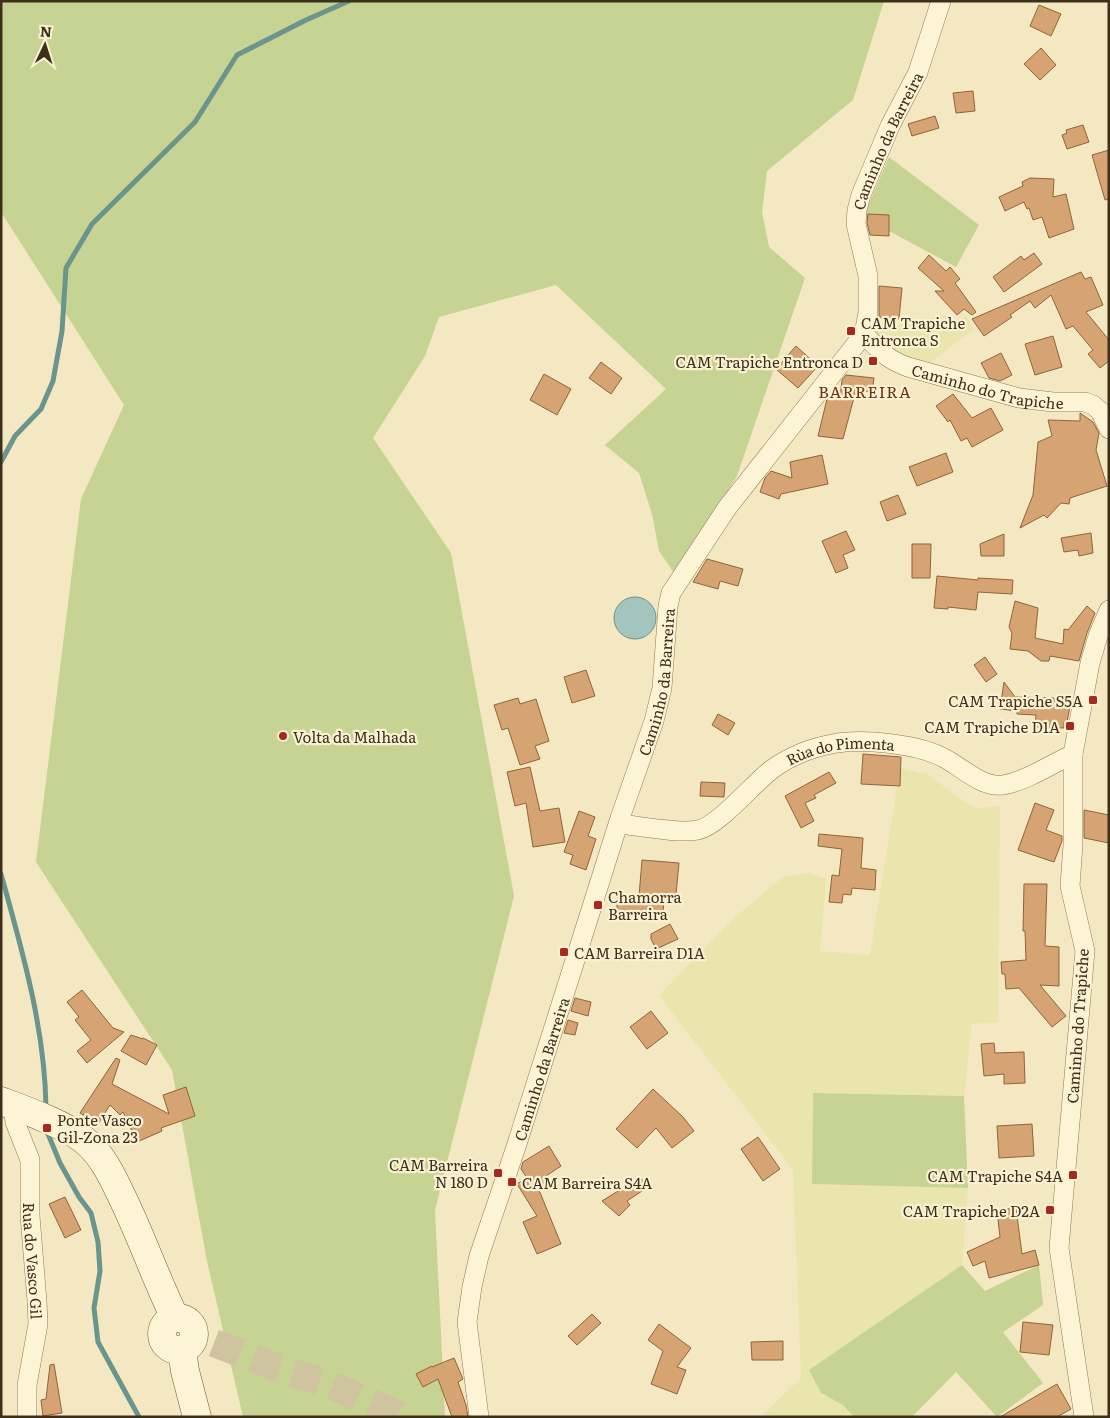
<svg xmlns="http://www.w3.org/2000/svg" width="1110" height="1418" font-family="Literata,serif">
	<style>
		.farmland { fill: #eae5ad }
		.green { fill: #c6d393 }
		.water { fill: #a4c5be; stroke: #6a958d }
		.lines { fill: none; stroke-linecap: round; stroke-linejoin: round }
		.stream { stroke: #6a958d; stroke-width: 5 }
		.building { fill: #d6a472; stroke: #916339 }
		.secondary-tunnel { stroke: #cfc3a0; stroke-width: 28; stroke-dasharray: 28 14; stroke-linecap: butt }
		.street-casing { stroke: #8f7956; stroke-width: 20 }
		.secondary-casing { stroke: #715a39; stroke-width: 29 }
		.street { stroke: #fdf4d6; stroke-width: 19 }
		.secondary { stroke: #fdf4d6; stroke-width: 28 }
		.poi-dot { fill: #a5291f; stroke: #f9f1d2; stroke-width: 2 }
		.labels { text-anchor: middle; dominant-baseline: central; stroke-width: 4.5; stroke-linejoin: round; paint-order: stroke }
		.street-label { font-size: 15px; fill: #3d2f1c; stroke: #f9f1d2 }
		.poi-label { font-size: 15px; fill: #3d2f1c; stroke: #f9f1d2; text-anchor: start }
		.neighbourhood-label { font-size: 16px; letter-spacing: 1px; fill: #6f3016; stroke: #f9f1d2 }
	</style>
	<rect width="100%" height="100%" fill="#f3e8c1"/>
	<g class="farmland">
		<path d="M944 315 956 322 966 316 974 329 924 367 895 360 872 331Z"/>
		<path d="M900 768 929 775 958 797 976 808 1000 806 998 1022 972 1024 964 1096 813 1093 812 1184 968 1188 962 1265 810 1370 821 1393 843 1405 854 1417H760L801 1378 793 1170 659 995 734 918 783 877 810 873 826 879 820 951 870 955Z"/>
	</g>
	<g class="green">
		<path d="M1 1H884L853 100 767 171 762 212 769 247 805 278 737 476 676 576 659 551 652 514 639 473 605 445 666 389 556 285 439 317 425 356 373 438 451 553 514 896 435 1210 445 1417H243L207 1261 172 1070 36 862 81 499 124 405 1 212Z"/>
		<path d="M889 157 979 225 956 267 863 217Z"/>
		<path d="M813 1093 964 1096 968 1188 812 1184Z"/>
		<path d="M962 1265 985 1291 1039 1265 1043 1305 1003 1332 1043 1383 997 1417 956 1372 912 1417H854L843 1405 821 1393 809 1370Z"/>
	</g>
	<circle class="water" cx="635" cy="618" r="21"/>
	<g class="lines">
		<g class="stream">
			<path d="M1 462 15 436 41 409 53 381 62 331 66 268 92 224 195 122 237 55 306 20 349 1"/>
			<path d="M1 874C22 950 45 1028 46 1108"/>
			<path d="M46 1129 60 1163 79 1197 91 1213 98 1242 100 1271 94 1308 98 1342 139 1417"/>
		</g>
	</g>
	<g class="building">
		<path d="M1039 5 1061 14 1051 36 1030 26Z"/>
		<path d="M1041 48 1056 65 1040 80 1024 64Z"/>
		<path d="M973 91 975 111 956 113 953 93Z"/>
		<path d="M935 116 939 128 912 136 908 124Z"/>
		<path d="M1083 125 1089 142 1067 149 1062 135 1067 133 1066 130Z"/>
		<path d="M1109 150V199L1105 200 1092 155Z"/>
		<path d="M1030 178 1054 179 1053 197 1066 194 1074 229 1049 238 1042 217 1033 220 1029 208 1027 209 1024 202 1005 211 999 197 1023 186 1022 182Z"/>
		<path d="M868 214 889 215V236L870 235 867 223Z"/>
		<path d="M1034 253 1042 264 1004 292 993 277 1021 256 1024 260Z"/>
		<path d="M929 255 946 271 950 267 960 279 955 283 976 312 972 315 964 309 957 315 935 291H944L918 268Z"/>
		<path d="M1081 272 1085 279 1091 277 1103 305 1086 312 1109 340V361L1100 368 1088 354 1093 350 1073 326 1066 329 1051 295 1035 308 1030 301 1010 315 1012 317 984 336 972 319Z"/>
		<path d="M879 286 902 288 899 319 879 317Z"/>
		<path d="M1053 336 1062 367 1035 375 1025 344Z"/>
		<path d="M796 346 818 366 798 388 776 369Z"/>
		<path d="M1001 353 1012 375 1000 381 989 378 981 363Z"/>
		<path d="M601 362 622 378 611 394 589 378Z"/>
		<path d="M544 374 571 389 557 415 530 400Z"/>
		<path d="M846 375 874 378 872 392 856 390 843 439 818 436 827 399 830 395 840 398 842 380Z"/>
		<path d="M953 394 972 418 991 408 1003 430 972 447 967 438 961 441 950 420 948 422 936 406Z"/>
		<path d="M1080 413 1093 422 1099 433 1096 450 1107 486 1070 498 1069 504 1061 503 1047 518 1044 515 1020 528 1033 495 1038 442 1052 436 1048 420 1080 421Z"/>
		<path d="M946 453 953 472 917 486 909 467Z"/>
		<path d="M822 455 828 484 781 494 779 499 760 492 765 478 771 471 792 478 790 462Z"/>
		<path d="M898 495 906 514 887 521 880 502Z"/>
		<path d="M846 531 855 550 843 555 848 568 836 573 822 541Z"/>
		<path d="M1091 533 1093 553 1079 556 1078 550 1064 552 1061 538Z"/>
		<path d="M1004 534V556H981L980 544Z"/>
		<path d="M912 544H931L930 578H912Z"/>
		<path d="M707 559 743 569 738 586 720 581 718 589 693 582Z"/>
		<path d="M937 576 978 580V578L1013 580 1012 594 978 592 976 610 948 607V609L934 608Z"/>
		<path d="M1015 601 1038 608 1035 638 1063 644 1064 629 1068 630 1087 606 1095 613 1087 633 1079 661 1050 656 1049 661H1041L1028 651 1010 649 1012 633 1009 627Z"/>
		<path d="M985 657 997 674 986 682 974 665Z"/>
		<path d="M586 670 595 696 572 703 564 677Z"/>
		<path d="M1004 682 1015 697 1054 698V701H1071L1067 722H1064V728L1035 727 1036 715 1017 714V711L1000 709Z"/>
		<path d="M518 698 520 704 536 699 549 741 535 746 540 759 520 765 508 728 502 730 494 705Z"/>
		<path d="M718 714 735 723 728 735 712 725Z"/>
		<path d="M863 754 901 757 900 786 861 784Z"/>
		<path d="M530 767 540 811 559 808 565 842 533 847 526 803 515 806 507 772Z"/>
		<path d="M829 772 836 783 814 795 816 798 805 803 814 821 801 828 785 796Z"/>
		<path d="M701 782 725 783 724 797 700 796Z"/>
		<path d="M1035 803 1054 810 1046 830 1062 836V841L1054 862 1018 850Z"/>
		<path d="M1084 810 1109 815V843L1084 838Z"/>
		<path d="M579 811 595 817 588 836 596 839 586 870 570 864 573 855 564 852Z"/>
		<path d="M819 834 863 838 861 868 876 870 875 890 852 888 851 895 843 894 842 903 829 902 832 875 839 876 842 849 818 846Z"/>
		<path d="M642 860 679 863 676 894 664 893 663 918 617 916V896H639Z"/>
		<path d="M1024 884H1047L1045 946 1059 947V986L1040 985 1066 1016 1052 1027 1019 988 1006 989 1005 974H1002L1001 962 1026 960 1025 931H1023Z"/>
		<path d="M670 924 678 939 656 949 651 939V934Z"/>
		<path d="M82 990 113 1028 124 1032 87 1063 77 1051 91 1040 75 1020 79 1017 67 1002Z"/>
		<path d="M575 998 591 1002 588 1016 571 1011Z"/>
		<path d="M651 1011 668 1033 647 1049 630 1027Z"/>
		<path d="M568 1020 578 1023 575 1035 564 1033Z"/>
		<path d="M131 1035 143 1039V1038L157 1045 146 1065 121 1051Z"/>
		<path d="M994 1043 995 1053 1024 1052 1025 1083 1004 1084V1074L984 1076 981 1044Z"/>
		<path d="M116 1058 120 1060 112 1084 169 1114 163 1095 186 1087 195 1116 161 1128 162 1131 137 1142 123 1112 120 1115 110 1105 98 1124 80 1113Z"/>
		<path d="M653 1089 683 1117 694 1131 672 1148 656 1128 637 1148 616 1129Z"/>
		<path d="M1032 1124 1034 1156 999 1158 997 1126Z"/>
		<path d="M758 1137 780 1169 763 1181 741 1149Z"/>
		<path d="M549 1146 561 1166 546 1176 551 1183 539 1190 561 1244 537 1254 523 1222 537 1216 517 1184 527 1178 521 1169 523 1162Z"/>
		<path d="M639 1178 651 1185 627 1201 630 1205 619 1216 602 1201Z"/>
		<path d="M65 1197 81 1230 65 1238 49 1204Z"/>
		<path d="M1016 1208 1022 1254 1035 1250 1039 1265 989 1278 985 1261 973 1266 967 1252 1000 1237 997 1210Z"/>
		<path d="M592 1314 601 1323 577 1345 568 1336Z"/>
		<path d="M1023 1322 1053 1325 1049 1355 1020 1352Z"/>
		<path d="M659 1324 691 1348 677 1367 686 1370 677 1394 651 1384 663 1351 648 1340Z"/>
		<path d="M783 1341V1360H752L751 1342Z"/>
		<path d="M454 1358 463 1379 458 1382 466 1405 468 1417H452L438 1379 423 1387 416 1374 432 1366V1367Z"/>
		<path d="M54 1364 62 1413 43 1416 41 1400 46 1399 50 1365Z"/>
		<path d="M1057 1384 1071 1409 1057 1417H1000Z"/>
	</g>
	<g class="lines">
		<path class="secondary-tunnel" d="M214 1343 276 1367 328 1384 393 1412 399 1417"/>
		<defs>
			<g id="street">
				<path id="s1" d="M864 334C880 351 886 359 908 367L1019 398 1053 402H1085L1093 405 1100 411 1109 429"/>
				<path id="s2" d="M619 824C639 826 680 834 698 830 718 826 753 784 771 770 791 755 813 747 837 743 865 739 917 744 942 757 961 766 981 788 1003 785 1026 781 1052 764 1073 754"/>
				<path id="s3" d="M13 1106 15 1122 30 1160V1216L37 1301 38 1324 27 1385V1417"/>
				<path id="s4" d="M479 1417 467 1322 472 1287 479 1256 516 1147 620 818 654 721 662 688 668 606 671 593 727 508 864 334 868 313V276L856 224 857 210 861 195 890 126 918 72 941 1"/>
				<path d="M1084 1417 1059 1248 1085 951 1070 886 1073 845V754L1090 663 1098 636 1109 610"/>
			</g>
			<g id="secondary">
				<path d="M1 1101C25 1110 64 1124 84 1140 103 1155 113 1178 123 1199 142 1238 156 1279 175 1318"/>
				<circle cx="178" cy="1334" r="16"/>
				<path d="M182 1350 185 1371 197 1417"/>
			</g>
		</defs>
		<use href="#street" class="street-casing"/>
		<use href="#secondary" class="secondary-casing"/>
		<use href="#street" class="street"/>
		<use href="#secondary" class="secondary"/>
	</g>
	<g class="poi-dot">
		<rect x="846" y="326" width="10" height="10" rx="2.5"/>
		<rect x="868" y="356" width="10" height="10" rx="2.5"/>
		<rect x="1088" y="695" width="10" height="10" rx="2.5"/>
		<rect x="1065" y="721" width="10" height="10" rx="2.5"/>
		<circle cx="283" cy="736" r="5"/>
		<rect x="593" y="900" width="10" height="10" rx="2.5"/>
		<rect x="559" y="947" width="10" height="10" rx="2.5"/>
		<rect x="42" y="1123" width="10" height="10" rx="2.5"/>
		<rect x="493" y="1168" width="10" height="10" rx="2.5"/>
		<rect x="1068" y="1170" width="10" height="10" rx="2.5"/>
		<rect x="507" y="1177" width="10" height="10" rx="2.5"/>
		<rect x="1045" y="1205" width="10" height="10" rx="2.5"/>
	</g>
	<g class="labels">
		<g class="street-label">
			<text stroke="none"><textPath href="#s4" startOffset="1380">Caminho da Barreira</textPath></text>
			<text stroke="none"><textPath href="#s1" startOffset="138">Caminho do Trapiche</textPath></text>
			<text stroke="none"><textPath href="#s4" startOffset="765">Caminho da Barreira</textPath></text>
			<text stroke="none"><textPath href="#s2" startOffset="249">Rùa do Pimenta</textPath></text>
			<text transform="translate(1077 1026) rotate(-86)">Caminho do Trapiche</text>
			<text stroke="none"><textPath href="#s4" startOffset="360">Caminho da Barreira</textPath></text>
			<text stroke="none"><textPath href="#s3" startOffset="158">Rua do Vasco Gil</textPath></text>
		</g>
		<g class="poi-label">
			<text x="861" y="322">CAM Trapiche<tspan x="861" dy="17">Entronca S</tspan></text>
			<text x="863" y="361" text-anchor="end">CAM Trapiche Entronca D</text>
			<text x="1083" y="700" text-anchor="end">CAM Trapiche S5A</text>
			<text x="1060" y="726" text-anchor="end">CAM Trapiche D1A</text>
			<text x="293" y="736">Volta da Malhada</text>
			<text x="608" y="896">Chamorra<tspan x="608" dy="17">Barreira</tspan></text>
			<text x="574" y="952">CAM Barreira D1A</text>
			<text x="57" y="1119">Ponte Vasco<tspan x="57" dy="17">Gil-Zona 23</tspan></text>
			<text x="488" y="1164" text-anchor="end">CAM Barreira<tspan x="488" dy="17">N 180 D</tspan></text>
			<text x="1063" y="1175" text-anchor="end">CAM Trapiche S4A</text>
			<text x="522" y="1182">CAM Barreira S4A</text>
			<text x="1040" y="1210" text-anchor="end">CAM Trapiche D2A</text>
		</g>
		<g class="neighbourhood-label">
			<text x="865" y="391">BARREIRA</text>
		</g>
	</g>
	<rect width="1110" height="1418" fill="none" stroke="#3d2f1c" stroke-width="5"/>
	<g transform="translate(45 45) rotate(4)" stroke="#f9f1d2" stroke-width="4" paint-order="stroke">
	<path d="M0-4L9 19L0 12L-9 19Z" fill="#3d2f1c"/>
	<text y="-8" font-size="14" font-weight="bold" text-anchor="middle" fill="#3d2f1c">N</text>
	</g>
</svg>
